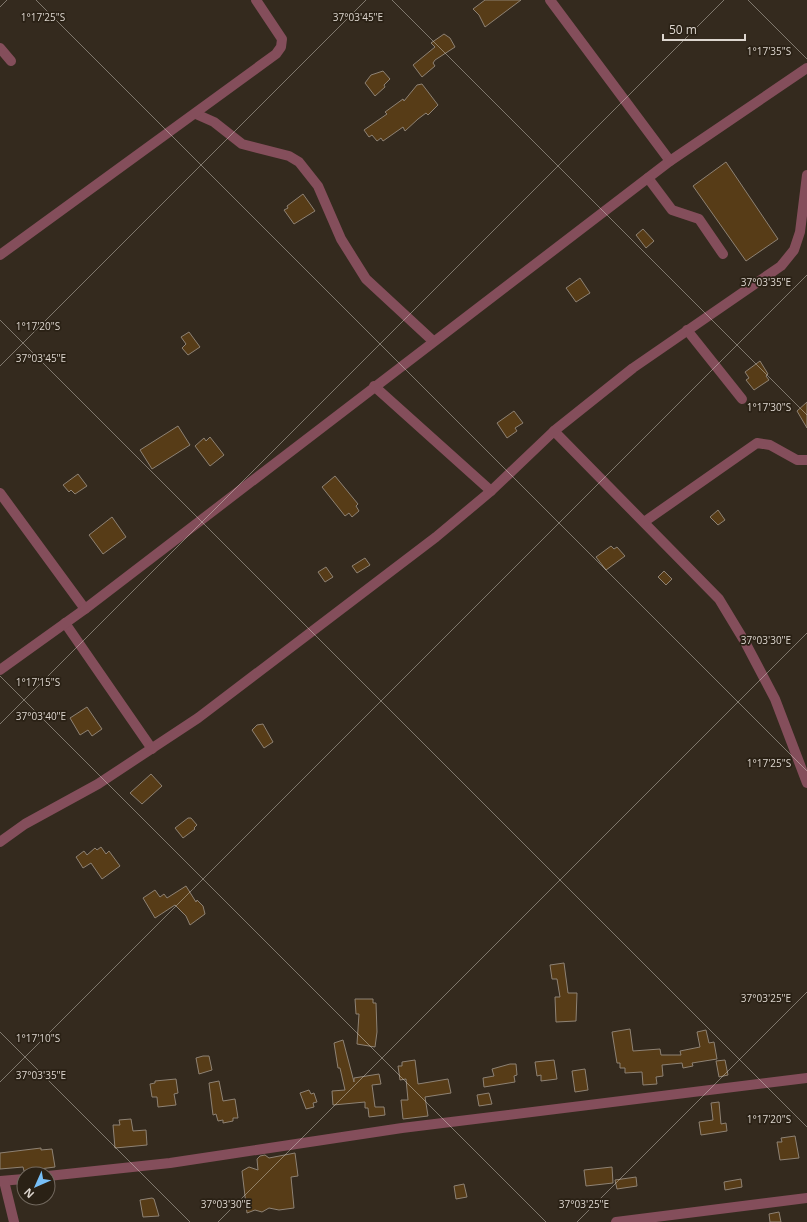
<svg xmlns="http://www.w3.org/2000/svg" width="807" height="1222" font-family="'Open Sans',sans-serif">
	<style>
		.building { fill: #573c17; stroke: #8e8274 }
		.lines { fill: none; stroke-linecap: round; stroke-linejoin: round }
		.minor { stroke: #844e5b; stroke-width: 10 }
		.ticks { fill: none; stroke: #ddd6cf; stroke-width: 1; stroke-opacity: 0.45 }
		.ticks-label { font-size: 10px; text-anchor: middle; fill: #ddd6cf; stroke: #2a2115; stroke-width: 3.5; stroke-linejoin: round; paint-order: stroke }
	</style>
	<rect width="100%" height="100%" fill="#342a1e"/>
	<g class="building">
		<path d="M485 0H521L485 27 479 15 473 9Z"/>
		<path d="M444 34 450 38 455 47 435 60 433 63 435 66 422 77 413 65 435 47 431 43Z"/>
		<path d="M383 71 390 79 384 85 385 87 375 96 365 83 371 75Z"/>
		<path d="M422 84 438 105 428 115 426 113 418 119 405 131 403 127 383 141 381 138 377 141 372 135 369 137 364 130 387 114 385 112 403 99 404 101 417 85Z"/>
		<path d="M726 162 778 239 746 261 693 186Z"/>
		<path d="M303 194 315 211 294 224 284 210 288 208 287 206Z"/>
		<path d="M643 229 654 241 646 248 636 235Z"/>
		<path d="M580 278 590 293 576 302 566 288Z"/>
		<path d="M189 332 200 347 188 355 182 348 186 344 181 337Z"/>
		<path d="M760 361 768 374 766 376 769 380 754 390 746 380 749 378 745 372Z"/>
		<path d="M807 402V428L797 411Z"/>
		<path d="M514 411 523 423 515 428 517 431 507 438 497 423Z"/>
		<path d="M178 426 190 445 152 469 140 450Z"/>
		<path d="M210 437 224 455 210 466 195 446 204 438 206 441Z"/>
		<path d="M78 474 87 486 75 494 71 490 69 492 63 485Z"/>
		<path d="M335 476 358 504 356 506 359 511 352 517 349 513 345 516 322 487Z"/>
		<path d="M718 510 725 520 718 525 710 517Z"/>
		<path d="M112 517 126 537 103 554 89 535Z"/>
		<path d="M611 546 614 549 617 547 625 556 606 570 596 557Z"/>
		<path d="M365 558 370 565 357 573 352 566Z"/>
		<path d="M326 567 333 577 325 582 318 572Z"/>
		<path d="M664 571 672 579 666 585 658 577Z"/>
		<path d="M87 707 102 729 92 736 88 730 80 735 70 718Z"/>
		<path d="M263 724 273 742 264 748 252 730 257 725Z"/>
		<path d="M151 774 162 786 142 804 130 793Z"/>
		<path d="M188 818H191L197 825 194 828 195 829 183 838 175 828Z"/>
		<path d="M101 847 106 854 109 851 120 866 102 879 91 863 83 868 76 857 84 851 87 855 95 848 97 850Z"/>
		<path d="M186 886 196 902 197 900 203 906 205 914 190 925 186 916 175 905 155 918 143 898 155 890 160 897 164 894 167 898Z"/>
		<path d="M564 963 568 993H577L576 1021 556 1022 555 997H560L557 979H552L550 965Z"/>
		<path d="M355 999H373V1003H376L377 1032 375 1047 357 1044 359 1014H356Z"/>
		<path d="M630 1029 633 1051 660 1049 661 1055H681L680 1051 700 1047 697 1032 706 1030 709 1043 714 1042 717 1059 692 1063 693 1066 683 1068 682 1063 662 1065 663 1076 656 1077 657 1084 643 1085 642 1072 625 1073V1068H620V1063H617L612 1032Z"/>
		<path d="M343 1040 354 1082V1078L379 1074 381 1084 372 1085 375 1107H384L385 1115 369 1117 368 1108H365V1102L333 1105 332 1091 345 1090 340 1068H338L334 1043Z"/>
		<path d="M203 1056H209L212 1070 199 1074 196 1058Z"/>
		<path d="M415 1060 418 1084 448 1079 451 1093 425 1097 428 1116 403 1119 401 1100H408L406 1079 400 1080 398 1066H402V1062Z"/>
		<path d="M554 1060 557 1079 541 1081V1075L537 1076 535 1062Z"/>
		<path d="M725 1060 728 1075 719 1077 716 1061Z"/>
		<path d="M510 1064H516L517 1075 514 1076 515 1082 484 1087 483 1078 494 1076 492 1069Z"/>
		<path d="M585 1069 588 1090 575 1092 572 1071Z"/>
		<path d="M176 1079 178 1093 174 1094 176 1105 158 1107 157 1097H152L150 1084 155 1083V1081Z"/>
		<path d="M219 1081 223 1101 235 1099 238 1118H233V1121L223 1123V1120L218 1121 216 1114 213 1115 209 1083Z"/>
		<path d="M309 1090 311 1094 314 1093 317 1102 313 1103 314 1107 306 1109 300 1093Z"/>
		<path d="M489 1093 492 1104 479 1106 477 1095Z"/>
		<path d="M719 1102 721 1124 726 1123 727 1131 701 1135 699 1122 713 1120 711 1103Z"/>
		<path d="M131 1119 133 1131 146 1130 147 1145 115 1148 113 1125H120L119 1120Z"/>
		<path d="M795 1136 799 1158 780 1160 777 1142H782L781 1138Z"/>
		<path d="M41 1148V1150L52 1149 55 1167 24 1171 23 1167 0 1169V1153Z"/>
		<path d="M295 1153 298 1176 291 1177 294 1208 279 1210 269 1208 262 1212 255 1210 247 1213 242 1171 249 1167 258 1170 257 1159 260 1156 265 1155 269 1158Z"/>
		<path d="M612 1167 613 1183 586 1186 584 1170Z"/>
		<path d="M636 1177 637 1186 617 1189 615 1180Z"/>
		<path d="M741 1179 742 1187 725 1190 724 1182Z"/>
		<path d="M464 1184 467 1197 456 1199 454 1186Z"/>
		<path d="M152 1198 154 1199 159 1216 143 1217 140 1200Z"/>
		<path d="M779 1212 781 1222H770L769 1214Z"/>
	</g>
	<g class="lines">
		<g class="minor">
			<path d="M550 0 670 161"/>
			<path d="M0 48 11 61"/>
			<path d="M196 114 214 122 242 144 289 156 299 162 318 186 341 239 366 279 433 341"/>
			<path d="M648 178 672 210 699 219 723 254"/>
			<path d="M0 255 276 54 281 47 282 39 256 0"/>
			<path d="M687 330 742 399"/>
			<path d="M374 386 491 491"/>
			<path d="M554 431 633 368 781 266 794 250 800 232 807 175"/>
			<path d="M0 493 85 609"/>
			<path d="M644 522 757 443 770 445 797 460H807"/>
			<path d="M65 623 152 749"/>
			<path d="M0 670 85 609 670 161 807 68"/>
			<path d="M0 842 25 824 98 784 198 718 436 537 491 491 554 431 719 599 745 642 775 699 807 783"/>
			<path d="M48 1176 170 1163 402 1128 807 1078"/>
			<path d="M0 1181 24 1179"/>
			<path d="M4 1181 14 1222"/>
			<path d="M616 1222 807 1198"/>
		</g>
	</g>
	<path class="ticks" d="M36 0 807 771M392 0 807 415M748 0 807 59M0 7 7 0M0 320 807 1127M0 366 366 0M0 676 546 1222M0 724 724 0M0 1032 190 1222M0 1082 807 275M218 1222 807 633M577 1222 807 992"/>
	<g class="ticks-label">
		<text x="43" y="21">1°17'25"S</text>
		<text x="358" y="21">37°03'45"E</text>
		<text x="769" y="55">1°17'35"S</text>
		<text x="766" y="286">37°03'35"E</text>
		<text x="38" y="330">1°17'20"S</text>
		<text x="41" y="362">37°03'45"E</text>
		<text x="769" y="411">1°17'30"S</text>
		<text x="766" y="644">37°03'30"E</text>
		<text x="38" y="686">1°17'15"S</text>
		<text x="41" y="720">37°03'40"E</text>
		<text x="769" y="767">1°17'25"S</text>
		<text x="766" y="1002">37°03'25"E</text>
		<text x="38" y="1042">1°17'10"S</text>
		<text x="41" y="1079">37°03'35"E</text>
		<text x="769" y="1123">1°17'20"S</text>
		<text x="226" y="1208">37°03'30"E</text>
		<text x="584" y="1208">37°03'25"E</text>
	</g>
	<g transform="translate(36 1186) rotate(225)"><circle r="19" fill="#2a2115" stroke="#72695f"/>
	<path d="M0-3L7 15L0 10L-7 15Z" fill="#77bff7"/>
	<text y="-6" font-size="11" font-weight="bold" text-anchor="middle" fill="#ddd6cf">N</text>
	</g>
	<path d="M663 34v6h82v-6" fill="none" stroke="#ddd6cf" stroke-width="2"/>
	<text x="669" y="34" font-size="12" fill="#ddd6cf" stroke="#2a2115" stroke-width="3" paint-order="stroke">50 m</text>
</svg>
